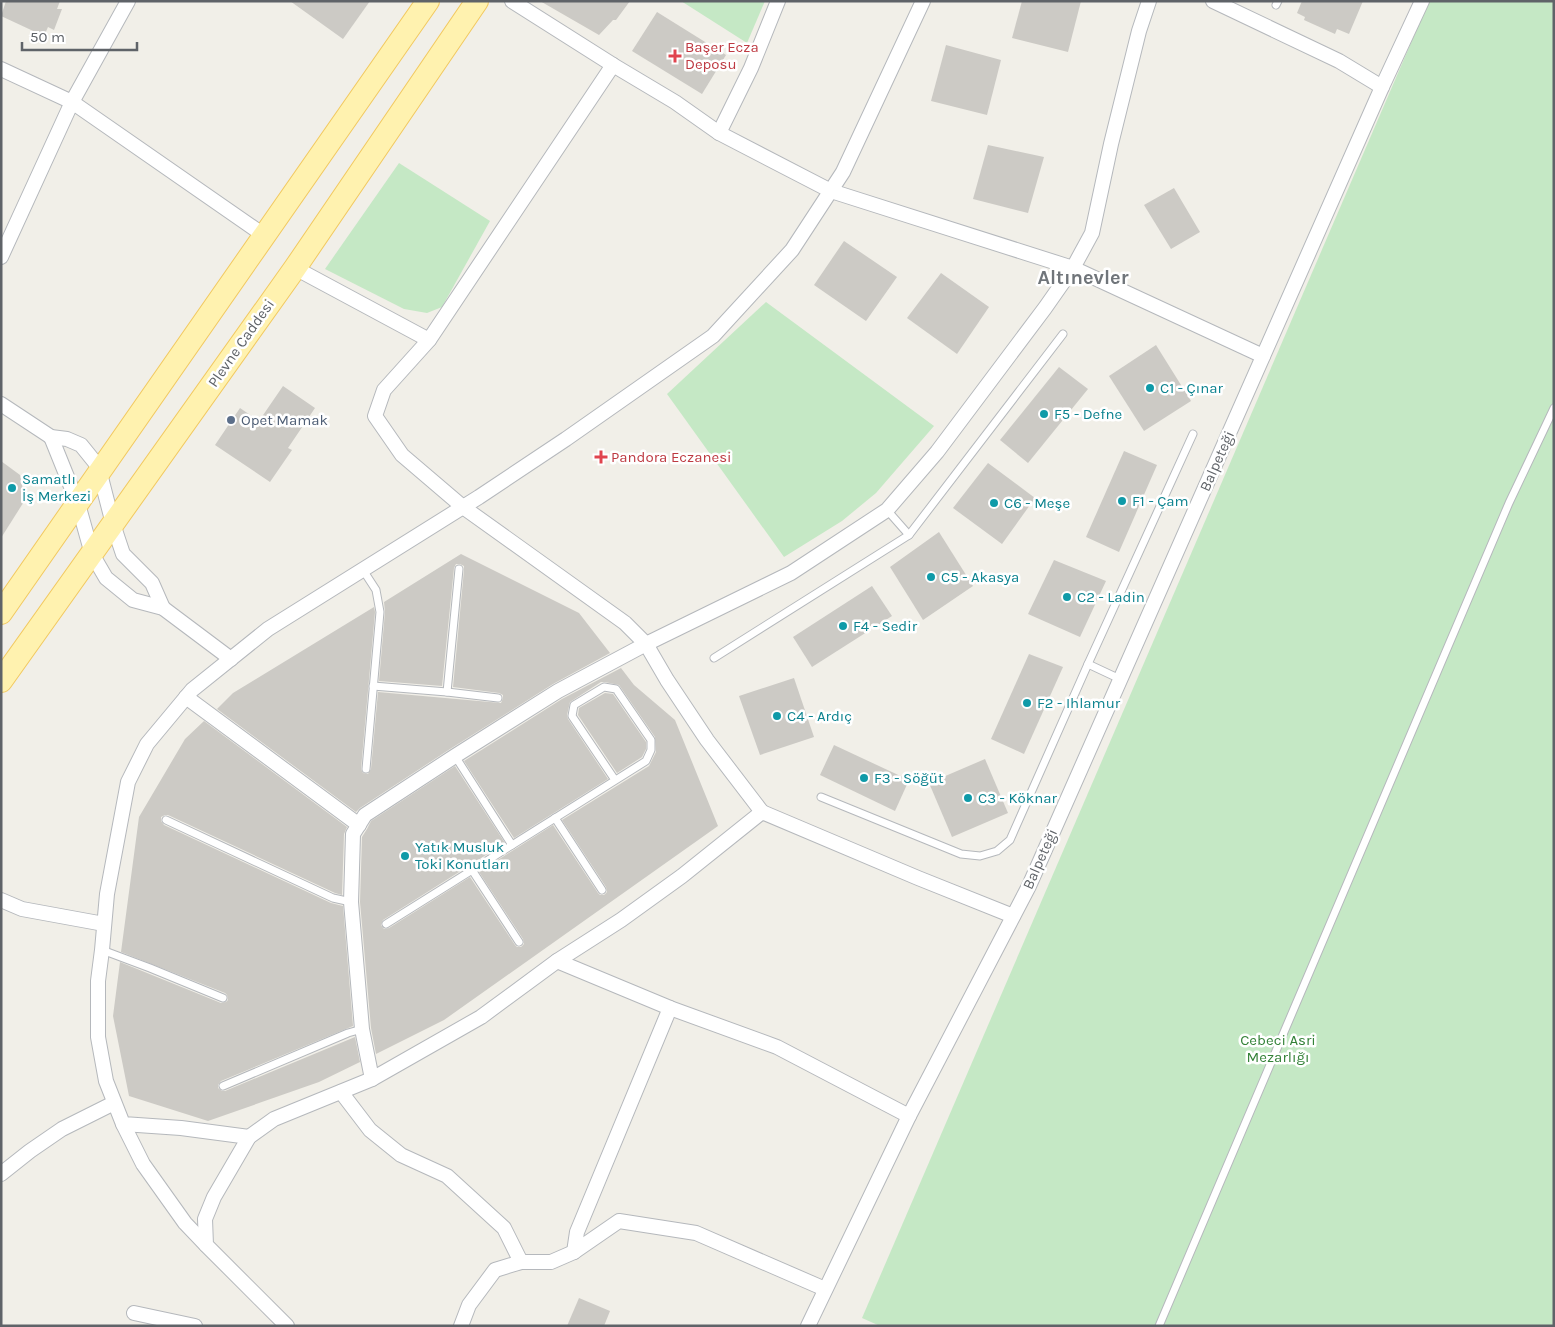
<svg xmlns="http://www.w3.org/2000/svg" width="1555" height="1327" font-family="Karla,sans-serif">
	<style>
		.green { fill: #c5e8c5 }
		.building { fill: #cccac5 }
		.lines { fill: none; stroke-linecap: round; stroke-linejoin: round }
		.service-casing { stroke: #b5b8bc; stroke-width: 9 }
		.minor-casing { stroke: #b5b8bc; stroke-width: 16 }
		.primary-casing { stroke: #f2c960; stroke-width: 24 }
		.service { stroke: #fff; stroke-width: 7 }
		.minor { stroke: #fff; stroke-width: 14 }
		.primary { stroke: #fff2af; stroke-width: 22 }
		.health-dot { fill: #e0444e; stroke: #fff; stroke-width: 2 }
		.culture-dot { fill: #0f9aa8; stroke: #fff; stroke-width: 2 }
		.service-dot { fill: #5c6f8a; stroke: #fff; stroke-width: 2 }
		.labels { text-anchor: middle; dominant-baseline: central; stroke-width: 5; stroke-linejoin: round; paint-order: stroke }
		.health-label { font-size: 15px; fill: #be3a42; stroke: #fff; text-anchor: start }
		.street-label { font-size: 15px; fill: #5f6368; stroke: #fff }
		.culture-label { font-size: 15px; fill: #0d838f; stroke: #fff; text-anchor: start }
		.service-label { font-size: 15px; fill: #4e5e75; stroke: #fff; text-anchor: start }
		.park-label { font-size: 15px; fill: #348238; stroke: #fff }
		.district-label { font-size: 20px; font-weight: bold; fill: #70757a; stroke: #fff }
	</style>
	<rect width="100%" height="100%" fill="#f1efe8"/>
	<g class="green">
		<path d="M681 1H765L747 43Z"/>
		<path d="M1429 1H1554V1326H880L862 1318Z"/>
		<path d="M399 163 490 221 442 307 427 313 404 309 325 269Z"/>
		<path d="M766 302 934 426 876 493 842 521 784 557 667 394Z"/>
	</g>
	<g class="building">
		<path d="M6 1H60L57 9H62L54 30 48 27 44 36 1 16Z"/>
		<path d="M290 1H370L343 39Z"/>
		<path d="M540 1H630L616 20H613L599 35Z"/>
		<path d="M1022 1H1081L1068 52 1012 38Z"/>
		<path d="M1302 1H1363L1349 34 1337 29 1335 34 1304 20 1305 17 1297 13Z"/>
		<path d="M657 12 726 55 702 94 632 51Z"/>
		<path d="M946 45 1001 60 987 115 931 101Z"/>
		<path d="M988 145 1044 157 1028 213 973 199Z"/>
		<path d="M1174 188 1200 232 1171 249 1144 205Z"/>
		<path d="M844 241 897 277 866 321 814 285Z"/>
		<path d="M941 273 989 307 957 354 907 318Z"/>
		<path d="M1156 345 1191 401 1144 431 1109 376Z"/>
		<path d="M1059 367 1088 389 1028 463 1000 440Z"/>
		<path d="M283 386 315 408 288 448 292 450 270 482 215 445 240 408 259 421Z"/>
		<path d="M1124 451 1157 465 1119 552 1086 537Z"/>
		<path d="M1 461 20 475 25 500 1 538Z"/>
		<path d="M988 463 1035 498 1002 544 953 508Z"/>
		<path d="M939 532 973 586 923 620 890 567Z"/>
		<path d="M461 554 579 613 610 653 553 684 450 749 360 808 356 812 217 709 233 693 374 607 375 612 361 769 363 773 368 774 371 769 378 692 501 703 503 698V695L499 693 453 687 464 570V566L460 564H456L454 568 442 686 379 681 385 612 384 602Z"/>
		<path d="M1054 560 1106 581 1080 637 1028 614Z"/>
		<path d="M872 586 892 616 812 667 793 637Z"/>
		<path d="M1029 654 1063 667 1024 754 991 739Z"/>
		<path d="M621 668 634 685 675 720 718 826 444 1020 376 1054 371 1028 360 902 362 837 367 829 371 821 455 766 505 843 383 920 381 925 384 929 389 928 470 877 515 945 517 947H521L524 944 523 939 479 872 553 825 598 893 600 895H604L607 892 606 887 562 820 649 766 656 752 655 737 619 685 605 682H601L570 702 567 715 568 719 608 779 514 838 464 761 562 699Z"/>
		<path d="M794 678 814 737 760 755 739 696Z"/>
		<path d="M605 693 613 694 646 742V749L642 757 617 773 578 715 579 708Z"/>
		<path d="M204 721 347 827 344 834 342 895 335 893 168 815H165L161 817V821L164 825 331 903 343 906 353 1026 221 1081 218 1085V1088L222 1091H225L355 1037 360 1062 319 1082 208 1121 129 1096 113 1016 120 962 221 1003 226 1002 228 1000 227 995 225 993 121 952 139 817 185 739Z"/>
		<path d="M834 745 909 780 895 811 820 775Z"/>
		<path d="M985 759 1008 813 952 837 929 783Z"/>
		<path d="M579 1298 610 1311 604 1326H567Z"/>
	</g>
	<g class="lines">
		<defs>
			<g id="service">
				<path d="M1276 5 1278 1"/>
				<path d="M887 510 909 535 1063 334"/>
				<path d="M363 570 376 590 380 612 366 769"/>
				<path d="M714 658 909 535"/>
				<path d="M1120 679 1088 664 1193 434"/>
				<path d="M373 686 447 692 498 698"/>
				<path d="M447 692 459 569"/>
				<path d="M455 756 512 845"/>
				<path d="M821 797 961 854 980 856 997 851 1010 840 1088 664"/>
				<path d="M555 818 602 890"/>
				<path d="M166 820 333 898 351 902"/>
				<path d="M472 870 519 942"/>
				<path d="M386 924 646 761 651 750V740L616 689 604 687 574 705 572 716 615 780"/>
				<path d="M102 950 150 968 223 998"/>
				<path d="M223 1086 348 1033 362 1029"/>
				<path d="M1159 1326 1509 503 1554 408"/>
			</g>
			<g id="minor">
				<path d="M512 1 613 65 675 102 719 133 831 191 1073 268 1263 356"/>
				<path d="M1213 1 1339 61 1382 87 1422 1"/>
				<path d="M613 65 429 340 384 390 375 416 402 455 463 507 625 623 646 644 667 680 707 740 762 812"/>
				<path d="M1 69 72 102 265 236"/>
				<path d="M719 133 751 68 778 1"/>
				<path d="M1 257 72 102 128 1"/>
				<path d="M295 268 429 340"/>
				<path d="M1 404 51 437 67 439 81 445 98 466 113 524 123 554 152 583 163 608"/>
				<path d="M51 437 78 504 92 554 106 578 133 600 163 608 231 659"/>
				<path d="M186 697 359 825"/>
				<path d="M1 900 22 909 104 924"/>
				<path d="M557 961 670 1008 777 1047 909 1116"/>
				<path d="M372 1079 362 1029 351 902 353 834 365 815 455 756 558 691 646 644 791 573 887 510 937 452 1045 308 1073 268 1092 233 1111 144 1139 31 1149 1"/>
				<path d="M341 1092 370 1130 401 1155 447 1176 504 1228 521 1262"/>
				<path d="M123 1124 143 1164 185 1223 206 1245"/>
				<path d="M249 1137 181 1128 123 1124 106 1081 98 1037V981L102 950 107 894 128 782 147 744 192 690 268 629 479 497 566 439 713 336 792 250 843 172 923 1"/>
				<path d="M1 1174 30 1151 62 1129 114 1103"/>
				<path d="M574 1252 577 1232 670 1008"/>
				<path d="M134 1313 195 1326"/>
				<path d="M287 1326 206 1245 205 1219 214 1197 249 1137 274 1119 372 1079 481 1017 557 961 621 920 682 876 762 812 918 878 1013 916"/>
				<path d="M461 1326 469 1305 495 1270 521 1262H551L574 1252 619 1221 696 1233 825 1289"/>
				<path d="M808 1326 909 1116 1029 886 1382 87"/>
			</g>
			<g id="primary">
				<path d="M1 613 428 1"/>
				<path d="M1 681 295 268 477 1"/>
			</g>
		</defs>
		<use href="#service" class="service-casing"/>
		<use href="#minor" class="minor-casing"/>
		<use href="#primary" class="primary-casing"/>
		<use href="#service" class="service"/>
		<use href="#minor" class="minor"/>
		<use href="#primary" class="primary"/>
	</g>
	<g class="health-dot">
		<path d="M672.5 48.5h5v5h5v5h-5v5h-5v-5h-5v-5h5z"/>
		<path d="M598.5 449.5h5v5h5v5h-5v5h-5v-5h-5v-5h5z"/>
	</g>
	<g class="culture-dot">
		<circle cx="1150" cy="388" r="5"/>
		<circle cx="1044" cy="414" r="5"/>
		<circle cx="12" cy="488" r="5"/>
		<circle cx="1122" cy="501" r="5"/>
		<circle cx="994" cy="503" r="5"/>
		<circle cx="931" cy="577" r="5"/>
		<circle cx="1067" cy="597" r="5"/>
		<circle cx="843" cy="626" r="5"/>
		<circle cx="1027" cy="703" r="5"/>
		<circle cx="777" cy="716" r="5"/>
		<circle cx="864" cy="778" r="5"/>
		<circle cx="968" cy="798" r="5"/>
		<circle cx="405" cy="856" r="5"/>
	</g>
	<circle class="service-dot" cx="231" cy="420" r="5"/>
	<g class="labels">
		<g class="health-label">
			<text x="685" y="47">Başer Ecza<tspan x="685" dy="17">Deposu</tspan></text>
			<text x="611" y="457">Pandora Eczanesi</text>
		</g>
		<g class="street-label">
			<text transform="translate(241 343) rotate(-55)">Plevne Caddesi</text>
			<text transform="translate(1217 461) rotate(-66)">Balpeteği</text>
			<text transform="translate(1040 859) rotate(-66)">Balpeteği</text>
		</g>
		<g class="culture-label">
			<text x="1160" y="388">C1 - Çınar</text>
			<text x="1054" y="414">F5 - Defne</text>
			<text x="22" y="479">Samatlı<tspan x="22" dy="17">İş Merkezi</tspan></text>
			<text x="1132" y="501">F1 - Çam</text>
			<text x="1004" y="503">C6 - Meşe</text>
			<text x="941" y="577">C5 - Akasya</text>
			<text x="1077" y="597">C2 - Ladin</text>
			<text x="853" y="626">F4 - Sedir</text>
			<text x="1037" y="703">F2 - Ihlamur</text>
			<text x="787" y="716">C4 - Ardıç</text>
			<text x="874" y="778">F3 - Söğüt</text>
			<text x="978" y="798">C3 - Köknar</text>
			<text x="415" y="847">Yatık Musluk<tspan x="415" dy="17">Toki Konutları</tspan></text>
		</g>
		<g class="service-label">
			<text x="241" y="420">Opet Mamak</text>
		</g>
		<g class="park-label">
			<text x="1278" y="1040">Cebeci Asri<tspan x="1278" dy="17">Mezarlığı</tspan></text>
		</g>
		<g class="district-label">
			<text x="1083" y="277">Altınevler</text>
		</g>
	</g>
	<rect width="1555" height="1327" fill="none" stroke="#5f6368" stroke-width="5"/>
	<path d="M22 42v8h115v-8" fill="none" stroke="#5f6368" stroke-width="2.5"/>
	<text x="30" y="42" font-size="15" fill="#5f6368" stroke="#ffffff" stroke-width="4" paint-order="stroke">50 m</text>
</svg>
